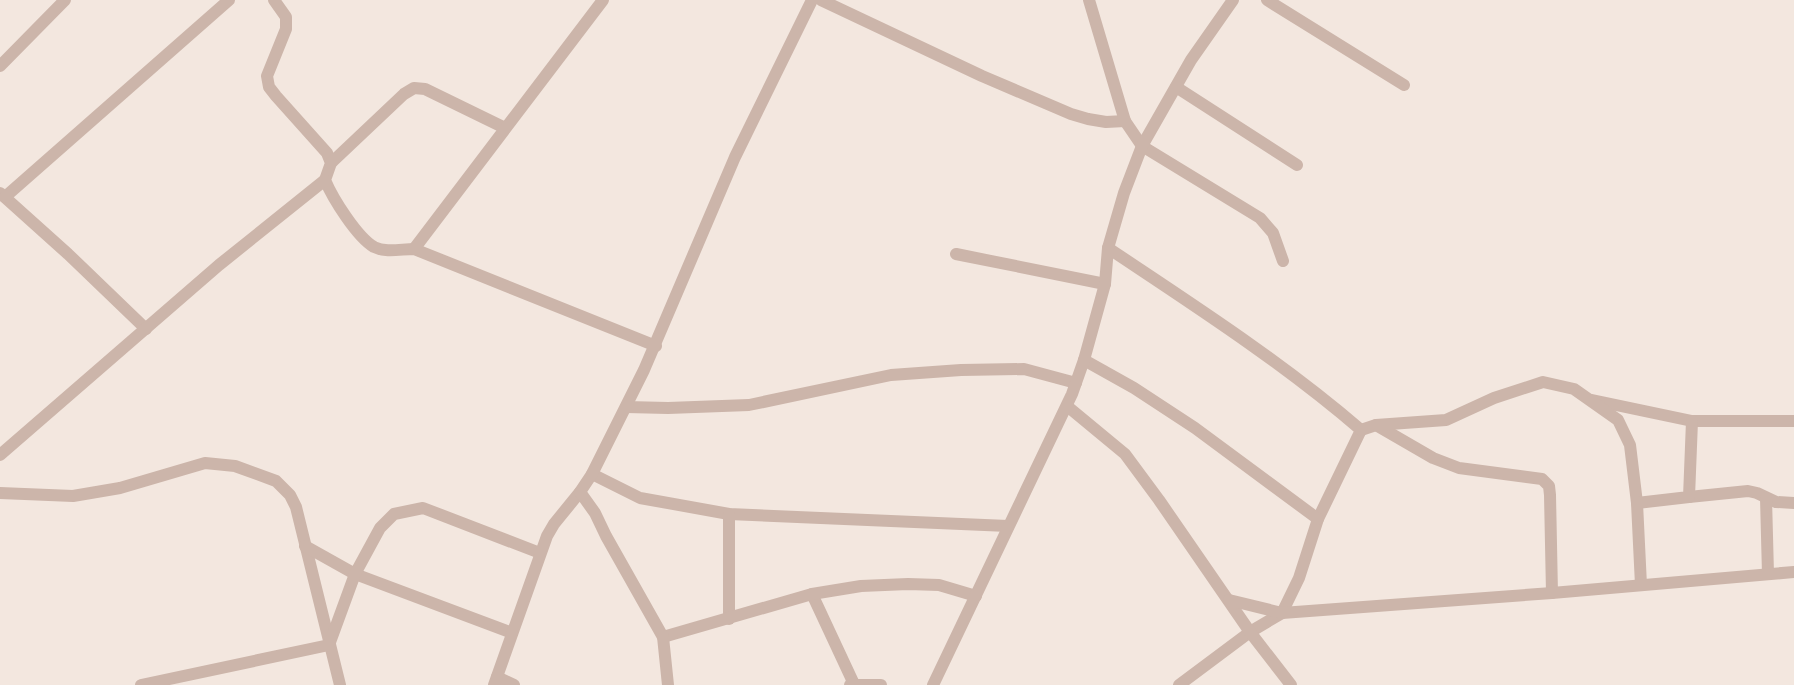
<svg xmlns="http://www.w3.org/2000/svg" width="1794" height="685" font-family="Barlow,sans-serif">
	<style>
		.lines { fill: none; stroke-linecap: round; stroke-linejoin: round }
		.minor { stroke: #ccb5aa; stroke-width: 12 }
	</style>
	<rect width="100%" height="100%" fill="#f3e7df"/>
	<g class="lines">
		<g class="minor">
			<path d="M274 0 286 17V29L267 76 269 87 276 96 327 153 331 163 325 180C333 199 357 237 374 247 386 253 401 249 414 249L656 346"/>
			<path d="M821 0 982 76 1071 114 1088 119 1106 122 1125 121"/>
			<path d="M1089 0 1125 121 1142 146 1260 218 1273 233 1283 261"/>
			<path d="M1267 0 1404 85"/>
			<path d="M0 66 65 0"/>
			<path d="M1176 87 1297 165"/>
			<path d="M331 163 404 94 414 88 425 89 505 128"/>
			<path d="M0 193 68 254 146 329"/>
			<path d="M5 197 229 0"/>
			<path d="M1108 248C1195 306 1282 362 1361 430L1318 519 1299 578 1282 613 1250 632 1179 685"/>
			<path d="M414 249 603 0"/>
			<path d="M956 254 1105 284"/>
			<path d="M1084 360 1134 388 1195 428 1318 519"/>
			<path d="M1592 400 1692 421H1794"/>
			<path d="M1067 406 1125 454 1159 500 1250 632 1291 685"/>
			<path d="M626 407 668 408 749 405 891 375 961 370 1024 369 1076 383"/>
			<path d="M1376 425 1433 458 1459 468 1542 479 1549 486 1550 495 1552 593"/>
			<path d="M1361 430 1376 425 1446 420 1494 398 1543 382 1574 389 1618 420 1630 445 1637 503 1641 585"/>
			<path d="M0 455 219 265 325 180"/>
			<path d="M592 474 640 498 729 514 1008 526"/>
			<path d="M0 493 73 496 120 488 205 463 235 466 276 481 290 495 296 507 340 685"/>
			<path d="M1689 497 1748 491 1757 493 1776 502 1794 503"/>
			<path d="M1766 498 1768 574"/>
			<path d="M1637 503 1689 497 1692 421"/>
			<path d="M729 514V619"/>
			<path d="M305 546 355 574 512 633"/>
			<path d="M812 594 854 684"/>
			<path d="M1229 600 1282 613 1552 593 1794 572"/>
			<path d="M663 637 812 594 861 586 908 584 939 585 976 596"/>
			<path d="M497 677 514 685"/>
			<path d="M141 685 329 645 355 574 380 528 394 514 423 508 540 553"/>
			<path d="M494 685 547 536 554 524 580 492"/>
			<path d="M668 685 663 637 606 536 595 513 580 492 592 474 644 370 735 157 812 0"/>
			<path d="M850 685H881"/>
			<path d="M933 685 1072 394 1084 360 1105 284 1108 248 1124 193 1142 146 1191 60 1233 0"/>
		</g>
	</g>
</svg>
